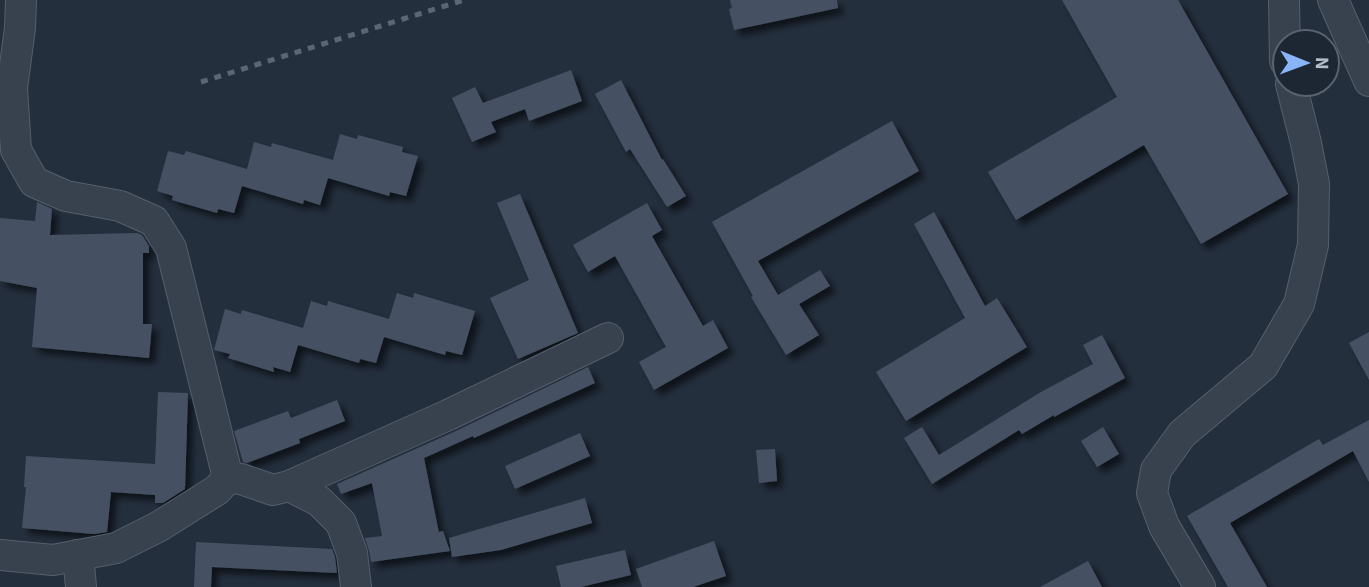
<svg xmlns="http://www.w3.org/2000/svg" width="1369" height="587" font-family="'Source Sans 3',sans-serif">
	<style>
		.building { fill: #455162; filter: url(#shadow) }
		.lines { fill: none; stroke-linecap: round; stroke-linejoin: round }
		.minor-casing { stroke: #565f6c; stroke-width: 32 }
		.minor { stroke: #38414e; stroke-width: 30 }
		.rail { stroke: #5a6575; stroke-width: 5; stroke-dasharray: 7 7; stroke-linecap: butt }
	</style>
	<defs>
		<filter id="shadow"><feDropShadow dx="6" dy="6" stdDeviation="3.5" flood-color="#0009"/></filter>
	</defs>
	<rect width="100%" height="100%" fill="#242f3e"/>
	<g class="building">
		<path d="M730 0H837L838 8 734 30 729 9 732 8Z"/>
		<path d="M1062 0H1178L1288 194 1201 244 1144 145 1016 220 988 172 1117 97Z"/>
		<path d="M571 70 582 101 529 121 525 109 491 122 496 132 472 142 452 98 475 87 483 103Z"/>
		<path d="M621 80 662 160 663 159 686 196 667 207 630 149 626 152 595 94Z"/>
		<path d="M892 121 919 171 758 261 778 295 820 270 830 286 799 304 819 335 786 355 751 297 753 296 712 222Z"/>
		<path d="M340 134 357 139 358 135 403 147 402 152 418 156 406 196 390 192 389 196 328 178 320 205 304 200 303 204 242 186 234 213 218 209 217 213 172 200 173 196 157 191 168 151 184 155 186 151 247 169 254 142 271 147 272 143 333 160Z"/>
		<path d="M520 194 578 333 518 359 490 298 529 280 497 203Z"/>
		<path d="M37 202 52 209 50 235 137 233 142 235 149 246V253H143V324H152L149 358 32 347 37 288 0 281V218L35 221Z"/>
		<path d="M647 203 662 230 652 236 703 326 713 320 728 348 654 390 639 362 666 347 615 256 588 272 573 245Z"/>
		<path d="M934 212 985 306 997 298 1027 347 906 421 876 372 965 318 914 224Z"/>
		<path d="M397 293 413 298 414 293 475 311 462 355 446 351 445 355 384 337 376 363 360 359 359 363 298 345 290 372 273 367 274 372 228 358 230 354 214 350 225 309 241 314 242 310 303 328 311 301 327 306 328 301 389 319Z"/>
		<path d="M1369 332V380L1349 343Z"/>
		<path d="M1102 335 1125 378 1054 417V415L1022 434 1019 430 932 484 904 438 922 427 939 455 1041 392 1093 364 1083 345Z"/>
		<path d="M588 367 595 383 474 438 473 436 424 458 438 528 439 532 443 531 450 551 371 562 369 551 365 538 382 536 372 483 341 494 337 484 456 431Z"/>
		<path d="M158 392 188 393 185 489 163 503H155V495L111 492 107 532 94 534 22 528 26 487H24L26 456 155 464Z"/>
		<path d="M337 400 345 421 299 439 300 443 247 463 243 462 234 431 288 411 291 418Z"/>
		<path d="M1369 420V482L1353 451 1230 523 1267 587H1228L1187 516 1319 439 1323 445Z"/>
		<path d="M1103 427 1119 454 1097 467 1081 441Z"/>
		<path d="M580 433 590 456 515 489 505 466Z"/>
		<path d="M775 449 777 481 759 483 756 450Z"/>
		<path d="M585 498 592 523 501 550 452 557 449 538Z"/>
		<path d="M714 541 726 576 693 587H642L636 569Z"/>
		<path d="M196 542 332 549 335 557 337 573 212 567 211 587H194Z"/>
		<path d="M625 550 631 575 581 587H561L556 566Z"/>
		<path d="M1088 561 1102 587H1040Z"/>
	</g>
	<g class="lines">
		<defs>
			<g id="minor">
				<path d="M1284 0 1285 61"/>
				<path d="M1333 0 1369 81"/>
				<path d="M228 478 241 479 273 490 289 486 319 501 341 523 352 553 356 587"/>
				<path d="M289 486 448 415 608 338"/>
				<path d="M0 555 53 560 116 548 158 527 217 490 228 478 171 248 154 221 120 206 66 196 34 182 16 150 12 88 20 28 21 0"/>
				<path d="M78 555 81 587"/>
				<path d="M1200 587 1164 526 1152 493 1156 470 1182 434 1263 366 1299 304 1313 245 1314 184 1306 143 1291 84"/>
			</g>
		</defs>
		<use href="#minor" class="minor-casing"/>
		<use href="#minor" class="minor"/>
		<path class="rail" d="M201 82 464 0"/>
	</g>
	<g transform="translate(1306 63) rotate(91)"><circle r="33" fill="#1d2633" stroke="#59626f" stroke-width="2"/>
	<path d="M0-5L12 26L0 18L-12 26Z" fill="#8ab4f8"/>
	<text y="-10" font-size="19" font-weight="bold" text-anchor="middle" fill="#b4bcc9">N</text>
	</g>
</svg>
